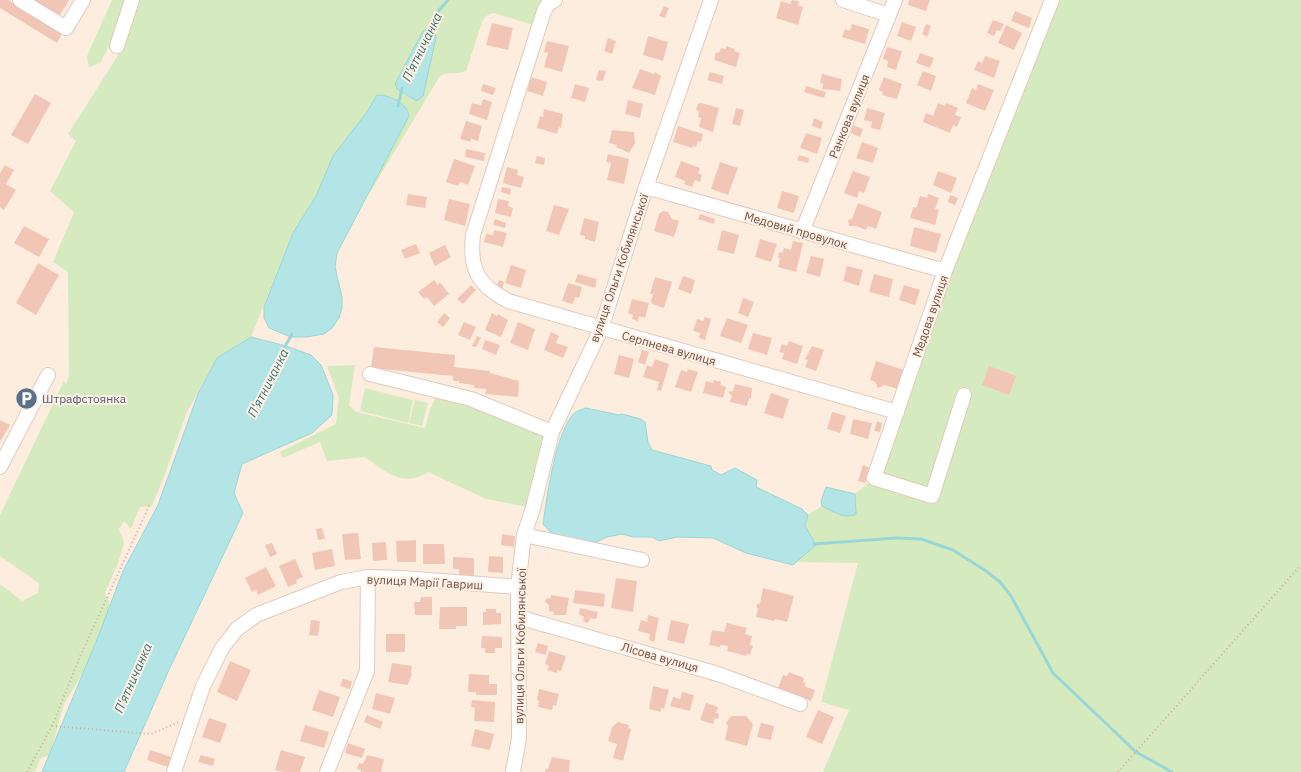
<svg xmlns="http://www.w3.org/2000/svg" width="1301" height="772" font-family="'IBM Plex Sans',sans-serif">
	<style>
		.green { fill: #d5eabe }
		.water { fill: #b4e5e6; stroke: #9ad6d8 }
		.lines { fill: none; stroke-linecap: round; stroke-linejoin: round }
		.stream { stroke: #9ad6d8; stroke-width: 3 }
		.building { fill: #f2c6b6 }
		.minor-casing { stroke: #e2cabe; stroke-width: 16 }
		.path { stroke: #d7a99a; stroke-width: 2; stroke-dasharray: 1 3; stroke-linecap: butt }
		.minor { stroke: #fff; stroke-width: 14 }
		.labels { text-anchor: middle; dominant-baseline: central; stroke-width: 4; stroke-linejoin: round; paint-order: stroke }
		.street-label { font-size: 12px; fill: #735046; stroke: #fff1e5 }
		.service-label { font-size: 12px; fill: #4e5e75; stroke: #fff1e5; text-anchor: start }
		.water-label { font-size: 13px; font-style: italic; fill: #3a7779; stroke: #fff1e5 }
	</style>
	<rect width="100%" height="100%" fill="#fdeddf"/>
	<g class="green">
		<path d="M112 0H127L117 31 100 63 89 67 87 56Z"/>
		<path d="M136 0H555L539 27 494 13 489 14 483 19 466 71C456 75 448 71 440 76L369 194 373 182 377 95 293 233 251 337 217 358 186 414 166 471 152 506 140 507 131 529 124 521 119 529 124 543 118 563 105 593 109 602 108 631 64 704 50 754 40 759 35 772H0V584L22 601 38 593 39 583 0 556V515L64 381 66 384 69 376 68 272 53 262 74 212 50 191 76 141 68 134 122 49Z"/>
		<path d="M1052 0H1301V772H823L849 710 821 702 858 563 798 562 816 545 805 526 808 515 822 506 851 517 856 514 855 494 874 478Z"/>
		<path d="M355 365 349 405 356 412 425 428 430 409 436 397 471 399 552 432 533 508 486 499 428 472C404 488 385 472 365 457L327 461 320 442 283 458 280 452 336 424 339 398 327 366Z"/>
		<path d="M365 388 413 400 408 423 360 411Z"/>
		<path d="M415 400 428 403 422 426 409 423Z"/>
	</g>
	<g class="water">
		<path d="M430 28H434L436 38 423 96 417 101 397 89 395 84 423 31Z"/>
		<path d="M377 95C389 95 408 103 409 116L337 253 335 267 342 297V308L339 318 332 328 324 334 306 337H291L269 328 264 318V307L293 233 316 196 333 156 367 112Z"/>
		<path d="M251 337 286 346 311 355 321 365 333 395 332 415 312 433 242 464 234 493 243 513 168 672 124 772H42L98 637 123 571 158 505 198 394 217 358Z"/>
		<path d="M586 408 619 415 622 414 641 419 645 422 648 442 652 450 711 466 712 470 721 475 735 468 757 480 756 487 802 509 808 515 805 526 816 545 793 565 746 553 713 538 677 537 659 541 652 537H633L622 534 607 537 594 543 552 534 543 524C547 496 555 439 571 417 574 412 579 410 586 408Z"/>
		<path d="M826 487 855 494 856 514C846 520 832 511 822 506L821 501Z"/>
	</g>
	<g class="lines">
		<g class="stream">
			<path d="M428 32 435 15 448 0"/>
			<path d="M398 106 402 88"/>
			<path d="M284 348 292 334"/>
			<path d="M814 544 896 538 921 539 953 550 986 571 1000 582 1011 596 1053 673 1136 752 1172 772"/>
		</g>
	</g>
	<g class="building">
		<path d="M0 0H8L62 33 57 43 0 8Z"/>
		<path d="M30 0H69L58 18Z"/>
		<path d="M792 0 799 1 798 5 803 7 798 25 776 18 781 1 790 4Z"/>
		<path d="M909 0H930L926 11 908 5Z"/>
		<path d="M664 6 669 8 665 18 659 16Z"/>
		<path d="M1015 11 1032 18 1029 28 1011 21Z"/>
		<path d="M993 20 1004 24 1000 31 997 30 994 36 987 33Z"/>
		<path d="M902 22 916 27 911 41 897 36Z"/>
		<path d="M492 23 513 28 508 50 486 45Z"/>
		<path d="M852 24 869 29 865 44 842 37 845 29 850 31Z"/>
		<path d="M926 24 931 26 927 37 922 34Z"/>
		<path d="M1006 25 1022 33 1014 50 998 43Z"/>
		<path d="M648 36 668 42 663 61 643 55Z"/>
		<path d="M608 38 616 41 612 54 604 51Z"/>
		<path d="M547 41 569 46 562 72 544 67 548 53 544 52Z"/>
		<path d="M726 46 735 49 734 51 740 53 736 67 714 60 716 52 719 53 721 48 726 49Z"/>
		<path d="M887 47 902 51 896 70 887 67 888 61 883 59Z"/>
		<path d="M920 53 934 58 930 68 916 63Z"/>
		<path d="M985 56 1000 61 994 78 974 70 978 61 982 63Z"/>
		<path d="M640 69 654 74 655 72 661 76 655 95 632 88Z"/>
		<path d="M599 70 606 71 603 81 596 80Z"/>
		<path d="M923 71 936 76 931 91 917 85Z"/>
		<path d="M710 72 724 76 722 84 707 80Z"/>
		<path d="M822 74 842 79 840 91 822 89 823 83H820Z"/>
		<path d="M531 77 547 82 543 96 527 91Z"/>
		<path d="M884 77 902 84 897 99 882 95 883 92 879 90Z"/>
		<path d="M483 84 496 88 493 95 481 91Z"/>
		<path d="M575 84 589 88 585 102 571 98Z"/>
		<path d="M978 84 994 90 985 111 966 103 972 88 976 90Z"/>
		<path d="M806 86 826 92 824 98 804 92Z"/>
		<path d="M35 94 51 103 28 144 11 135Z"/>
		<path d="M483 99 492 102 487 120 469 114 472 103 481 105Z"/>
		<path d="M628 100 643 104 640 118 625 114Z"/>
		<path d="M701 103 719 108 713 132 699 127 701 118 698 117 699 112 696 109 698 104Z"/>
		<path d="M938 103 945 106 946 103 958 108 955 115 961 117 957 127 953 125 950 133 923 122 926 113 933 116Z"/>
		<path d="M736 108 744 110 740 126 732 124Z"/>
		<path d="M867 108 885 113 880 130 871 128 872 122 864 120Z"/>
		<path d="M544 109 563 114 561 128 559 127 557 134 537 128 540 116 543 117Z"/>
		<path d="M814 118 823 122 821 129 812 126Z"/>
		<path d="M466 121 482 126 478 141 471 139 470 142 460 139Z"/>
		<path d="M853 125 863 129 860 137 851 133Z"/>
		<path d="M678 126 703 134 701 142 698 141 696 147 693 146 692 148 673 142Z"/>
		<path d="M612 130 634 132 635 143 629 153 616 147 617 145 609 143Z"/>
		<path d="M806 133 822 138 817 154 800 148Z"/>
		<path d="M862 142 878 148 873 163 856 158Z"/>
		<path d="M466 149 485 153 484 161 465 157Z"/>
		<path d="M608 154 629 159 624 184 607 180 611 163 606 162Z"/>
		<path d="M799 155 809 158 808 163 797 160Z"/>
		<path d="M537 156 545 158 544 165 535 163Z"/>
		<path d="M454 159 475 166 468 185 460 182 458 186 446 182Z"/>
		<path d="M681 161 700 168 698 173 702 175 700 182 695 180 692 187 684 184 685 181 675 177Z"/>
		<path d="M720 162 738 168 728 195 711 189Z"/>
		<path d="M5 165 14 170 6 184 16 190 4 210 0 207V173Z"/>
		<path d="M507 167 518 170 517 175 524 177 521 188 503 183Z"/>
		<path d="M853 171 870 177 864 193 859 191 857 198 844 193Z"/>
		<path d="M938 171 957 178 951 193 933 185Z"/>
		<path d="M502 187 511 189 510 195 501 192Z"/>
		<path d="M782 191 799 196 794 213 777 208Z"/>
		<path d="M408 194 427 197 425 208 406 205Z"/>
		<path d="M928 194 939 198 935 209 939 210 935 225 910 218 913 207 916 208 920 196 927 198Z"/>
		<path d="M950 195 958 198 955 205 948 202Z"/>
		<path d="M449 199 470 204 465 226 444 220Z"/>
		<path d="M498 199 509 201 508 206 513 208 511 217 495 213Z"/>
		<path d="M858 203 882 212 876 229 868 226 866 230 856 226H849L848 220 852 219Z"/>
		<path d="M554 205 569 209 559 235 546 231Z"/>
		<path d="M663 211 668 212 672 219 679 221 674 237 654 231 659 214Z"/>
		<path d="M700 214 715 219 714 224 698 219Z"/>
		<path d="M584 218 599 222 595 242 585 239V236L580 235Z"/>
		<path d="M495 219 506 223 505 228 493 225Z"/>
		<path d="M24 226 49 239 39 257 14 243Z"/>
		<path d="M914 227 941 234 936 253 910 246Z"/>
		<path d="M494 230 507 233 503 247 484 242 486 234 493 235Z"/>
		<path d="M722 230 739 235 734 254 717 250Z"/>
		<path d="M760 239 777 244 771 262 755 257Z"/>
		<path d="M793 241 803 243 796 272 778 267 780 258H778L779 252 782 253 784 248 791 250Z"/>
		<path d="M416 244 420 253 405 259 401 250Z"/>
		<path d="M445 245 451 257 435 266 429 253Z"/>
		<path d="M811 256 824 259 820 277 806 273Z"/>
		<path d="M38 263 59 275 36 315 16 303Z"/>
		<path d="M511 265 526 270 521 288 505 283Z"/>
		<path d="M847 266 863 270 859 286 843 281Z"/>
		<path d="M578 274 597 279 595 288 575 282Z"/>
		<path d="M874 274 893 279 889 297 869 292Z"/>
		<path d="M683 276 695 280 691 294 678 289Z"/>
		<path d="M655 277 672 282 664 308 652 304 651 301 653 294H650Z"/>
		<path d="M434 280 438 285 440 282 449 294 434 306 427 297 424 299 418 292Z"/>
		<path d="M499 280 504 282 502 290 496 288Z"/>
		<path d="M568 283 582 287 579 298 575 297 573 304 562 301Z"/>
		<path d="M471 285 476 290 463 304 457 299Z"/>
		<path d="M904 285 920 290 915 305 899 300Z"/>
		<path d="M743 298 754 302 748 317 738 313Z"/>
		<path d="M632 299 649 303 645 318 639 316 638 321 632 319 633 315 628 313Z"/>
		<path d="M444 313 450 318 443 327 437 322Z"/>
		<path d="M492 313 497 316 498 314 508 320 501 337 485 330Z"/>
		<path d="M705 317 711 319 705 340 699 338 700 333 693 331 697 319 703 321Z"/>
		<path d="M727 318 748 325 741 343 720 336Z"/>
		<path d="M464 322 476 327 470 340 458 335Z"/>
		<path d="M518 322 535 329 528 350 510 343Z"/>
		<path d="M551 332 559 336 556 343 568 347 563 358 544 350Z"/>
		<path d="M753 333 772 338 767 355 748 349Z"/>
		<path d="M477 336 481 338 476 347 472 346Z"/>
		<path d="M485 340 500 345 496 355 482 349Z"/>
		<path d="M789 341 803 346 797 364 782 359 784 353 779 352 782 344 787 346Z"/>
		<path d="M812 346 824 350 816 371 805 367 808 360 805 359Z"/>
		<path d="M374 347 455 355 454 367 490 371V373L519 381 518 397 485 394 486 389 474 388V385L459 383V381H453V376L371 368Z"/>
		<path d="M642 350 649 352 645 365 638 362Z"/>
		<path d="M619 355 634 359 629 378 614 374Z"/>
		<path d="M655 359 669 364 661 391 657 390 659 382 643 377 647 365 652 367Z"/>
		<path d="M876 361 904 370 898 389 884 385 878 388 875 382 870 380Z"/>
		<path d="M989 366 1016 376 1009 395 982 385Z"/>
		<path d="M688 369 698 372 691 392 675 387 681 370 687 372Z"/>
		<path d="M714 380 721 382 720 385 726 387 723 398 703 393 706 381 713 383Z"/>
		<path d="M735 384 752 388 751 399 749 398 747 406 730 402 732 396 728 392 733 391Z"/>
		<path d="M771 393 789 399 783 419 764 413Z"/>
		<path d="M832 412 846 416 840 433 827 429Z"/>
		<path d="M853 419 872 423 868 439 850 434Z"/>
		<path d="M0 420 10 425 0 442Z"/>
		<path d="M877 421 882 423 880 432 874 431Z"/>
		<path d="M863 465 870 468 865 483 858 481Z"/>
		<path d="M322 528 325 539 318 540 316 529Z"/>
		<path d="M358 533 361 559 345 560 342 534Z"/>
		<path d="M502 534 515 536 514 547 501 545Z"/>
		<path d="M416 540V562H397L396 541Z"/>
		<path d="M386 542 387 560 373 561 372 543Z"/>
		<path d="M272 543 277 554 270 557 265 545Z"/>
		<path d="M423 544H444L445 564H423Z"/>
		<path d="M332 549 335 566 315 570 312 553Z"/>
		<path d="M489 556 503 557V573L488 572Z"/>
		<path d="M453 557 474 558V576H459V569H453Z"/>
		<path d="M295 559 303 577 296 580 297 583 288 587 279 566Z"/>
		<path d="M266 567 276 586 258 595 256 590 252 592 245 578Z"/>
		<path d="M616 578 637 581 633 612 611 608Z"/>
		<path d="M763 588 794 596 787 622 775 619 774 621 756 617 758 609 756 605 760 603Z"/>
		<path d="M575 590 605 594 604 607 573 603Z"/>
		<path d="M551 595 569 598 566 615H553L554 612 549 611V605L545 602 546 599 551 598Z"/>
		<path d="M421 597H432V615H415L414 602H420Z"/>
		<path d="M440 607H467V626H456V629H439Z"/>
		<path d="M580 608 598 612 596 619 590 618 589 622 586 623 583 621 584 616 579 615Z"/>
		<path d="M486 609H496V613H501V624L483 625V612H486Z"/>
		<path d="M648 615 659 618 654 642 649 640 650 634 638 631 641 620 647 622Z"/>
		<path d="M311 620 320 621 318 636 309 635Z"/>
		<path d="M671 620 689 624 684 644 667 640Z"/>
		<path d="M727 623 747 628 745 634 752 636 750 645 753 646 750 655 747 654 746 656 727 651 728 646 721 645 720 647 709 645 712 630 724 632Z"/>
		<rect x="386" y="634" width="19" height="18"/>
		<path d="M482 636 502 637V648H495V653H485V648H481Z"/>
		<path d="M538 643 548 646 546 655 535 652Z"/>
		<path d="M549 651 566 656 561 671 557 670V673L547 670 549 666 545 664Z"/>
		<path d="M230 661 251 670 237 701 217 692Z"/>
		<path d="M392 663 412 666 411 673H412L408 685 388 682Z"/>
		<path d="M789 672 804 678 803 682 806 683 804 686 815 690 811 701 800 696 799 699 777 691 783 675 787 676Z"/>
		<path d="M469 674 489 675V684H497V695H476V692H468Z"/>
		<path d="M343 679 352 681 350 689 340 686Z"/>
		<path d="M653 686 669 690 664 709 661 708V712L649 709Z"/>
		<path d="M539 689 559 694 556 706 553 705 552 710 538 707 539 701 537 700Z"/>
		<path d="M319 690 340 697 333 717 312 710Z"/>
		<path d="M682 692 694 695 690 711 670 706 673 697 680 699Z"/>
		<path d="M376 693 395 698 390 714 372 709Z"/>
		<path d="M472 700 495 702 494 722 474 721 475 708 471 707Z"/>
		<path d="M706 703 718 707 716 713 719 714 718 719 715 718 713 724 700 720Z"/>
		<path d="M818 710 834 717 822 744 806 737Z"/>
		<path d="M367 715 383 722 380 729 364 722Z"/>
		<path d="M731 716H746L753 724 747 746 725 740 728 726 726 723Z"/>
		<path d="M209 718 227 724 220 743 202 737Z"/>
		<path d="M618 722 629 725 628 728 631 729 623 761 613 758 617 744 608 741 612 727Z"/>
		<path d="M761 723 774 726 771 740 757 737Z"/>
		<path d="M305 725 329 732 324 748 300 741Z"/>
		<path d="M475 729 494 734 490 750 471 746Z"/>
		<path d="M348 743 365 749 362 758 345 753Z"/>
		<path d="M150 750 171 757 168 767 147 760Z"/>
		<path d="M281 750 305 757 300 772H283L275 770Z"/>
		<path d="M201 755 215 759 213 766 198 762Z"/>
		<path d="M367 755 384 759 381 772H361V770L357 769 359 763 363 764Z"/>
		<path d="M552 757 570 760 569 772H545L546 769H548Z"/>
	</g>
	<g class="lines">
		<defs>
			<g id="minor">
				<path d="M20 0 66 28 83 0"/>
				<path d="M555 0 548 4 544 11 473 235C469 269 478 285 508 301L897 412"/>
				<path d="M843 0 889 15"/>
				<path d="M117 46 132 0"/>
				<path d="M646 187 945 271"/>
				<path d="M802 232 895 0"/>
				<path d="M370 374 471 399 552 432"/>
				<path d="M964 395 932 496 874 478 945 271 1052 0"/>
				<path d="M0 467 48 375"/>
				<path d="M524 535 642 560"/>
				<path d="M518 617 718 674 800 704"/>
				<path d="M174 772 203 686 222 648 237 629 256 615 341 582 368 577 403 578 518 587"/>
				<path d="M327 772 367 671 368 577"/>
				<path d="M513 772 519 738 518 587 524 535 533 508 552 432 601 329 646 187 711 0"/>
			</g>
		</defs>
		<use href="#minor" class="minor-casing"/>
		<g class="path">
			<path d="M52 726 151 734 179 722"/>
			<path d="M27 772 52 726 79 659 150 504"/>
			<path d="M1118 772 1301 565"/>
		</g>
		<use href="#minor" class="minor"/>
	</g>
	<defs>
		<symbol id="parking-disc" viewBox="-11 -11 22 22"><circle r="9.5" fill="#5c6f8a" stroke="#fff1e5"/><path d="M-3.5-5.5H1a3.5 3.5 0 0 1 0 7H-1V5.5H-3.5ZM-1-3.4V-.6H.8a1.4 1.4 0 0 0 0-2.8Z" fill="#fff"/></symbol>
	</defs>
	<g fill-rule="evenodd">
		<use href="#parking-disc" x="14" y="386" width="25" height="25"/>
	</g>
	<g class="labels">
		<g class="street-label">
			<text transform="translate(849 116) rotate(-68)">Ранкова вулиця</text>
			<text transform="translate(796 230) rotate(16)">Медовий провулок</text>
			<text transform="translate(619 268) rotate(-71)">вулиця Ольги Кобилянської</text>
			<text transform="translate(930 316) rotate(-71)">Медова вулиця</text>
			<text transform="translate(669 348) rotate(16)">Серпнева вулиця</text>
			<text transform="translate(425 582) rotate(3)">вулиця Марії Гавриш</text>
			<text transform="translate(520 646) rotate(-89)">вулиця Ольги Кобилянської</text>
			<text transform="translate(660 657) rotate(16)">Лісова вулиця</text>
		</g>
		<g class="service-label">
			<text x="42" y="398">Штрафстоянка</text>
		</g>
		<g class="water-label">
			<text transform="translate(422 47) rotate(-64)">П'ятничанка</text>
			<text transform="translate(268 383) rotate(-63)">П'ятничанка</text>
			<text transform="translate(133 678) rotate(-66)">П'ятничанка</text>
		</g>
	</g>
</svg>
